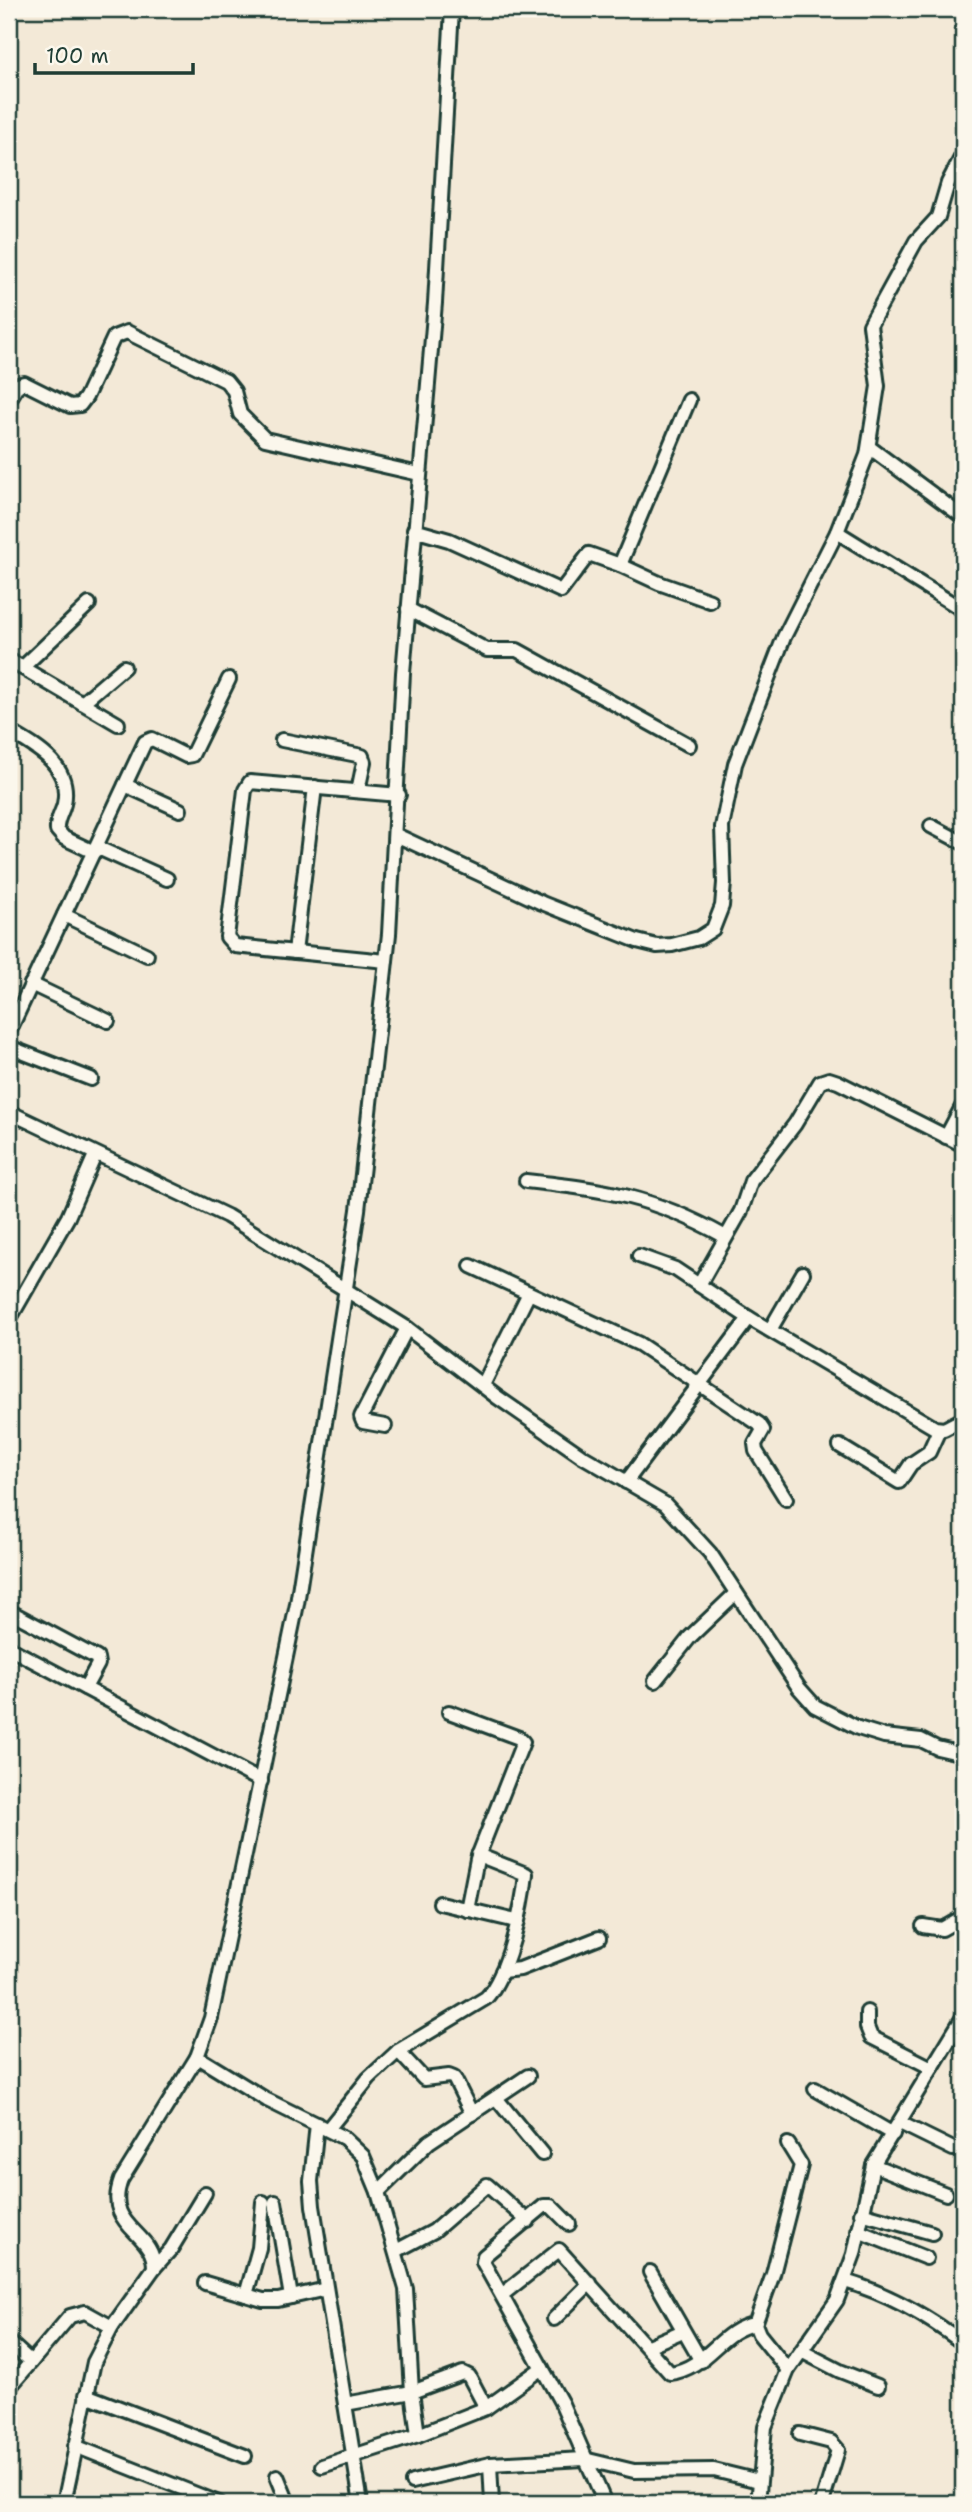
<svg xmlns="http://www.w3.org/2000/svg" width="972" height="2512" font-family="'Shantell Sans',sans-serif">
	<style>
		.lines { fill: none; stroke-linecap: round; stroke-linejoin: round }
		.minor-casing { stroke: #1f3d34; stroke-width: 18 }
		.minor { stroke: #fbf7ec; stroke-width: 12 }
	</style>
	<rect width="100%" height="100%" fill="#f3e9d7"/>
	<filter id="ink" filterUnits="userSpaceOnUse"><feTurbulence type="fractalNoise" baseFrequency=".0143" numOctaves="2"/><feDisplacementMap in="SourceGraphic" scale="14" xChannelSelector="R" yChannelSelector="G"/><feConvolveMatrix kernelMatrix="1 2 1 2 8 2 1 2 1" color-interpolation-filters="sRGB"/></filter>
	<g filter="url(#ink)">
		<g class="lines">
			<defs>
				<g id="minor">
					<path d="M9 400 18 385 24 383 70 406 80 405 86 397 114 337 127 332 226 381 234 391 240 414 265 439 419 474"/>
					<path d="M869 447 963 517"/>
					<path d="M414 530 449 540 561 591 589 554 620 565 689 400"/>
					<path d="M837 532 963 610"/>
					<path d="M620 565 659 583 710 601"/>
					<path d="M408 609 487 650H517L689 745"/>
					<path d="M9 660 118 724"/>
					<path d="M22 668 89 604"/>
					<path d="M82 703 124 667"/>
					<path d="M9 731C36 747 72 765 64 804 62 813 56 820 57 830L64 838 94 852"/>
					<path d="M282 740 362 756 364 762 358 791"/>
					<path d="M125 785 180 810"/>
					<path d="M931 826 963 843"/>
					<path d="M396 835 542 903 637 941 657 946 672 945 699 938 713 929 722 906 724 883 722 827 735 764 784 637 837 532 867 455 878 386 870 325 916 241 938 217 948 183 963 154"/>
					<path d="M96 847 167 879"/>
					<path d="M64 915 147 955"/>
					<path d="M295 952 315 787"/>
					<path d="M386 961 235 946 227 937 245 790 250 782 399 795"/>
					<path d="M31 984 108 1021"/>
					<path d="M9 1032 145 742 152 739 186 756 192 755 229 679"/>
					<path d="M9 1047 91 1079"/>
					<path d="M9 1112 227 1216 407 1328 497 1397 582 1456 665 1504 710 1553 799 1688 815 1706 858 1728 884 1736 921 1740 937 1748 963 1754"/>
					<path d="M946 1137 963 1105"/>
					<path d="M526 1181C607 1190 652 1196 724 1236"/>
					<path d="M639 1256 675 1269 699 1285"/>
					<path d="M471 1266 639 1344 759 1424 763 1430 755 1444 756 1451 786 1499"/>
					<path d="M749 1318 935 1428 944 1429 963 1419"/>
					<path d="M9 1320 68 1217 95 1155"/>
					<path d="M770 1330 803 1273"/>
					<path d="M483 1385 529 1293"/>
					<path d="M385 1426 363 1422 361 1417 407 1328"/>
					<path d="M840 1446 899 1482 911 1464 929 1452 939 1430"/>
					<path d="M626 1482 749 1318 699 1285 741 1211 751 1181 795 1124 820 1082 829 1079 838 1082 963 1145"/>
					<path d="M9 1611 97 1658 98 1664 85 1688"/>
					<path d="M9 1648 261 1781"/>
					<path d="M655 1681 690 1637 736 1593"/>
					<path d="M449 1712 519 1738 523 1742 477 1859 467 1910"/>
					<path d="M440 1903 516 1921"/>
					<path d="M923 1926 942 1929 963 1917"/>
					<path d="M502 1971 520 1969 599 1938"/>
					<path d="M867 2012V2027L871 2037 932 2068"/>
					<path d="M398 2051 424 2079 449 2076 454 2078 472 2114"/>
					<path d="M197 2057 267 2100 344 2138 363 2156 378 2192 406 2289 412 2392 418 2435"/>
					<path d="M815 2089 893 2134"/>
					<path d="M496 2098 542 2154"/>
					<path d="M900 2123 953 2149H963"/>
					<path d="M317 2124 311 2181 313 2206 361 2503"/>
					<path d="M328 2129 369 2078 398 2051 486 1998C508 1975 523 1906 526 1874L478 1855"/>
					<path d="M873 2165 946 2194"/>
					<path d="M378 2192 429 2142 528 2076"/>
					<path d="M275 2202 291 2297"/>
					<path d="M861 2213 932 2233"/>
					<path d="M569 2224 551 2206H544L484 2256 483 2262 562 2404 605 2503"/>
					<path d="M858 2231 926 2258"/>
					<path d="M396 2251 434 2231 487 2185 528 2221"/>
					<path d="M154 2268 171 2249 205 2193"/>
					<path d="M650 2272 701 2361"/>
					<path d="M845 2281C889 2294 926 2315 963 2343"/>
					<path d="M205 2283 263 2300H278L326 2289"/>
					<path d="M503 2294 559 2250 670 2373C708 2368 720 2329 755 2324"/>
					<path d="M246 2295 259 2248 263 2202"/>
					<path d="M554 2319 590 2283"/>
					<path d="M9 2342 31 2362"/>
					<path d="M648 2346 683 2331"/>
					<path d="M803 2352 840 2371 878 2386"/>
					<path d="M788 2370 759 2334 755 2324 773 2274 801 2165 788 2144"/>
					<path d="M9 2388 70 2316 85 2312 112 2327"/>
					<path d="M86 2395 245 2456"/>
					<path d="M345 2404 412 2392 463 2373 469 2376 486 2408"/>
					<path d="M800 2434 831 2442 838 2450 822 2503"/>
					<path d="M75 2446 219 2503"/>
					<path d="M490 2464 492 2503"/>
					<path d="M322 2466 418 2435 486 2408 542 2368"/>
					<path d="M277 2476 288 2503"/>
					<path d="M412 2482 490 2464 584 2459 634 2471 714 2470 759 2481"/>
					<path d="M64 2503 94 2362 112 2327 154 2268C155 2231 103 2228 121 2180L197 2057 211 2018 297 1604 358 1210 389 934 403 673 435 303 452 9"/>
					<path d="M758 2503 765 2427 788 2370 837 2300 854 2254 873 2165 963 2017"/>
				</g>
			</defs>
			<use href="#minor" class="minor-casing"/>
			<use href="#minor" class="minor"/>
		</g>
	</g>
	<rect width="972" height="2512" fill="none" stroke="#fbf7ec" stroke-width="35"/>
	<rect x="18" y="18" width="937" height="2477" fill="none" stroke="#1f3d34" stroke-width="2.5" filter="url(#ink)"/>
	<path d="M35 63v10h158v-10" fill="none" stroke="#1f3d34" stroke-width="3.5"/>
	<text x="46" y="63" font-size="21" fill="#1f3d34" stroke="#fbf7ec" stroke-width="5" paint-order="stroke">100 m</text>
</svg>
